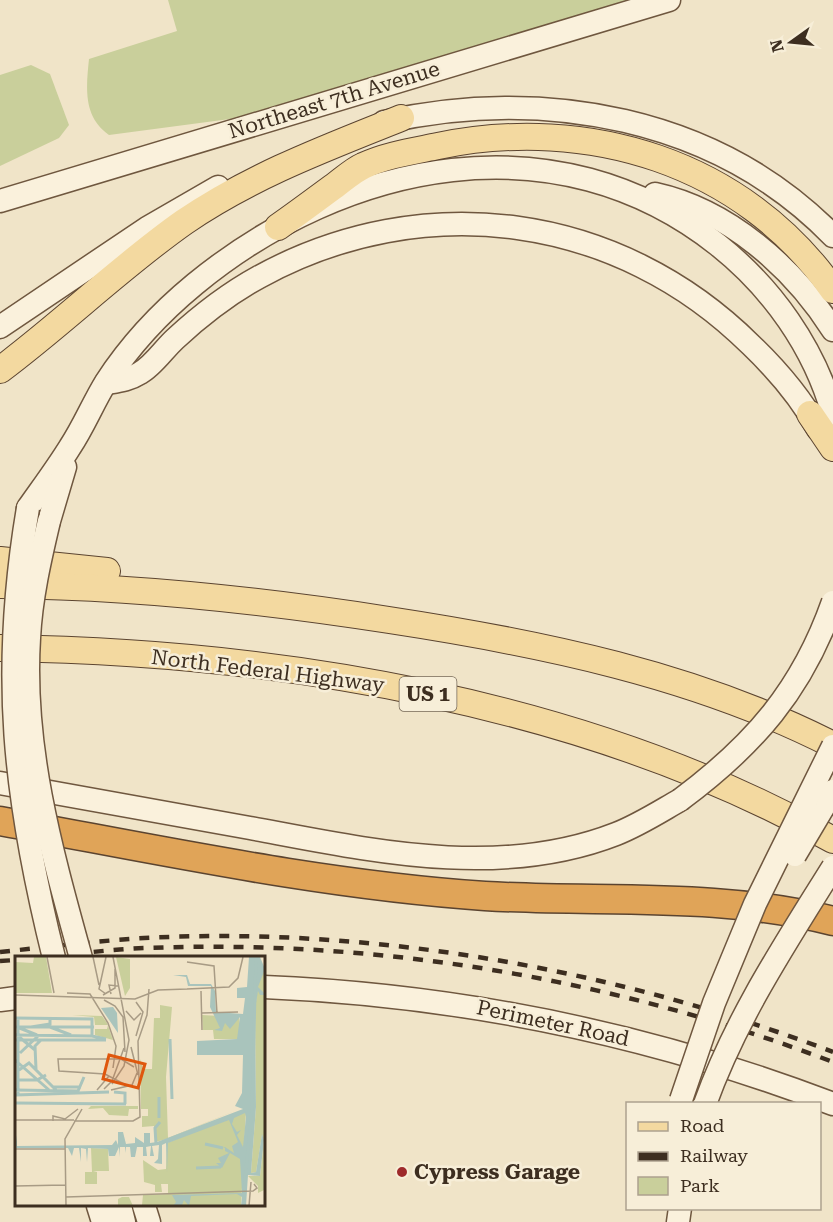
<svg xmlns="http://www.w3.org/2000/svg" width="833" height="1222" font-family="'Roboto Serif',serif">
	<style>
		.green { fill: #c9cf9b }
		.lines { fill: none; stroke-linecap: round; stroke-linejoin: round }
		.secondary-casing { stroke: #6f573f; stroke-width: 25 }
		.primary-casing { stroke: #5b4430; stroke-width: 28 }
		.highway-casing { stroke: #5b4430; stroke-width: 31 }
		.secondary { stroke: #faf1dc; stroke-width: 22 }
		.primary { stroke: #f3d9a0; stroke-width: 26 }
		.highway { stroke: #e0a458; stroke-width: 28 }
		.rail { stroke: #3d2e20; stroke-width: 4.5; stroke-dasharray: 10 10; stroke-linecap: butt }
		.secondary-bridge-casing { stroke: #6f573f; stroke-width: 25; stroke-linecap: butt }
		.secondary-bridge { stroke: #faf1dc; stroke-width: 22 }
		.poi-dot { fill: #9e2a2b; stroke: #f7eed8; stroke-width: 2 }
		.labels { text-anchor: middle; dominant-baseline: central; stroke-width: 5; stroke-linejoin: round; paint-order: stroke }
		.shield { fill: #f7eed8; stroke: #756857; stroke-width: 1.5 }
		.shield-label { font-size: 20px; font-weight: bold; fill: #3d2e20 }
		.street-label { font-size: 21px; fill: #3d2e20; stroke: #f7eed8 }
		.poi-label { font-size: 21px; font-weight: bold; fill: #3d2e20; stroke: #f7eed8; text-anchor: start }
		.inset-river { fill: none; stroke: #a9c4bc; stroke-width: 3 }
		.inset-road { fill: none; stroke: #a89b85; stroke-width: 1.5 }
		.view { fill: #df570d; fill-opacity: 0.15; stroke: #df570d; stroke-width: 3 }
		.inset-edge { fill: none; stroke: #3d2e20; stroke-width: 3 }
	</style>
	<rect width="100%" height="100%" fill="#f0e4c8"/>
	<g class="green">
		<path d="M168 0H637L245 117 109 135C83 117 86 88 89 59L177 31Z"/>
		<path d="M31 65 50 74 69 125 59 138 0 166V75Z"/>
	</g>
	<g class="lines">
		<defs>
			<g id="secondary">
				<path d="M384 122C543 86 717 117 833 236"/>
				<path d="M655 194C728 210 793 267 833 330"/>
				<path d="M0 201 669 0"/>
				<path d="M0 327 147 228 218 187"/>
				<path d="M106 383C118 381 129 380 140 373 153 366 164 349 175 339 201 315 228 294 259 277 423 187 618 213 751 345 777 370 801 398 818 429"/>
				<path d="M28 508C42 488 57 468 70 447 84 426 93 403 106 382 130 345 161 312 195 284 346 160 556 117 718 245 772 288 814 347 833 414"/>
				<path d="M49 521 65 467"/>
				<path d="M0 783C83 798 166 813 250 828 369 850 498 880 616 834 639 825 659 812 680 800"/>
				<path d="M264 987C460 995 650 1034 833 1104"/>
				<path d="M0 1000 16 998"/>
				<path d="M98 1206 103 1222"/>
				<path d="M120 1206 124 1222"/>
				<path d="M144 1206 149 1222"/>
				<path d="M678 1222 680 1208"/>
			</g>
			<g id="primary">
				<path d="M278 227C298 213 318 198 337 184 345 178 354 170 363 166 386 155 414 151 438 146 588 115 743 162 833 290"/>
				<path d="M0 370C63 323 120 267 184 222 251 176 326 148 401 118"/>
				<path d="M810 414 833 448"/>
				<path d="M0 560 107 571"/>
				<path d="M0 585C131 586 260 600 389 620 540 643 696 675 833 745"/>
				<path d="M0 648C280 652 586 702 833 840"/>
			</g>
			<path id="highway" d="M0 821C160 850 322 885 485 896 602 903 718 892 833 921"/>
		</defs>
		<use href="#secondary" class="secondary-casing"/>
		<use href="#primary" class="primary-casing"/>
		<use href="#highway" class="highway-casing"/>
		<use href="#secondary" class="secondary"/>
		<use href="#primary" class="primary"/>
		<use href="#highway" class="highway"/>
		<g class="rail">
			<path d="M0 952C48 947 96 941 144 938 375 926 618 970 833 1052"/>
			<path d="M34 958C71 955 109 949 147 948 380 939 615 979 833 1062"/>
			<path d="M0 961 16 960"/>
		</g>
		<defs>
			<g id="secondary-bridge">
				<path d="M28 508C0 674 14 797 54 958"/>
				<path d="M49 521C40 559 31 598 29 638 22 748 52 853 81 958"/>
				<path d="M680 800C754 745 802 690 833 602"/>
				<path d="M795 855 833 791"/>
				<path d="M681 1100 714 1003 755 904 833 746"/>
				<path d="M705 1104C736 1018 785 944 833 867"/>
			</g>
		</defs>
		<use href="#secondary-bridge" class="secondary-bridge-casing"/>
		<use href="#secondary-bridge" class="secondary-bridge"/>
	</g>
	<circle class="poi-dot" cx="402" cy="1172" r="6"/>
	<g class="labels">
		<rect class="shield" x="399.5" y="677" width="57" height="34" rx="4.5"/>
		<g class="shield-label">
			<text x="428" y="694">US 1</text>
		</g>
		<g class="street-label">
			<text transform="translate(334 100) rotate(-17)">Northeast 7th Avenue</text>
			<text transform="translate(268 671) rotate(7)">North Federal Highway</text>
			<text transform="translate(553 1023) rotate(12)">Perimeter Road</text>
		</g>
		<g class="poi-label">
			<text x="414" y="1172">Cypress Garage</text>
		</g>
	</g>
	<g transform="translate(15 956)">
		<rect width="250" height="250" fill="#f0e4c8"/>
		<path d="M19 1H31L37 37H0V6L18 7ZM101 1 115 3V32L110 40ZM250 14 251 233 243 237V230L233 220H245L249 185 247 179 241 216 236 217 241 151 240 53 244 22ZM145 49 157 51 151 121 153 182 222 154 152 183 140 186 139 170 127 171V160H133V153H126L125 103 128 113H137L139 62H145ZM57 59 87 60 92 67 98 84 80 79V73H92L93 69H80L79 61ZM187 59 224 61 227 83H199L198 74H188ZM76 150H123V153H114L113 160 94 159 88 152 73 153ZM231 155 226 250H103V243L107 241H114L118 250 127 249 128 239 153 238V228H146L147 236H140V229L129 226 128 204 143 214 151 213 152 187ZM76 192 93 193 94 215H78L82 216V228H70V216H77Z" fill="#c9cf9b"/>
		<path d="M234 1H245L250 13 243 31 251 39H245L243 35 240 53 241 151 236 217 241 216 247 178 249 184 245 220 233 219 231 250H226L227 241 222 238 176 240 174 250 169 244 167 249 158 250 161 246 157 239 227 237 225 203 215 197 207 212 201 207H206L203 202 214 197 210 195V192H208L210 191 219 197 217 190 223 186 214 164 153 187 152 216 151 187 147 189V208L139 207 143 203 144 189 137 190 139 200H135L136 190 131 191 132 200H128V191H122L120 201H116L115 191H111L110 197V191H105V201L104 191 100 200H94L93 193 73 192 72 206 71 193 66 192V206L64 192H59L57 200 53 192H0L2 179V190L97 189 101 184 103 189V176H108L111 188 120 187V181L129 187V177H135V187L142 186 228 153 220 150 227 137 228 99H182V85L222 83 225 61 215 73 210 67 207 75 199 74 205 72 195 51 196 30H173L171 21 158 19H172L175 28H196L200 35 201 56 228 58 230 42H222V32L232 31ZM230 157 231 161 228 191 222 179 226 174 222 176 217 168 219 162ZM98 51 102 57 103 77 86 52Z" fill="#a9c4bc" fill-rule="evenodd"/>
		<path class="inset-river" d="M0 62 77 63V80M3 62V138M0 71H79M2 71 22 79M16 71 35 68V63M35 71 56 79M0 79 77 80 91 83M3 80 20 94M155 83 157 143M0 84H26M5 97 23 80M0 104 34 134M21 113 20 90 26 84H91M4 114 14 107 41 134M4 124H22L31 119M38 131H66M0 134 63 135 69 121M99 136 110 137V148M0 139 94 136M144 141V162M0 147 111 148M141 188 140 172 145 166M190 188 208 192M181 212 206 211M229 234 237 152 241 1"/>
		<path class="inset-road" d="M32 1 39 37M78 1 84 29M172 6 199 10 202 57M172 33 214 31 223 22 228 1M186 35 187 74M52 37 75 38 93 67 101 90 98 112M91 38 84 33 91 1M96 38 94 29 103 30M0 39 120 43 143 34 172 33M88 39 100 32V13M89 44 100 50 108 61 110 96M111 55 119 64 126 57M187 57 223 56M121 80 128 56 121 46M116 91 123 119M97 128 109 110 114 84 98 1M111 129 90 118 44 115 43 103H106L119 111M89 133 97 125 109 92M82 134 94 120M96 134 117 129 122 117M0 164H59M38 165V160L50 163 63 153M59 165H118L125 161 123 85 132 59 134 33M0 193H50M0 230 50 229M51 241 238 235 242 232 239 228M51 250 50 183 67 153M234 250 236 226"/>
		<path class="view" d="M94 99 130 108 123 132 88 123Z"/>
		<rect width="250" height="250" class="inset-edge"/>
	</g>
	<rect x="626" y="1102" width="195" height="108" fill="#f7eed8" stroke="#ada18e" stroke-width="1.5"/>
	<rect x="638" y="1122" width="30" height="9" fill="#f3d9a0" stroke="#ada18e" stroke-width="1.5"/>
	<text x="680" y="1132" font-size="18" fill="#3d2e20">Road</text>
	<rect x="638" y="1152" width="30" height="9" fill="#3d2e20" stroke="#ada18e" stroke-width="1.5"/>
	<text x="680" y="1162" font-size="18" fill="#3d2e20">Railway</text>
	<rect x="638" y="1177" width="30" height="18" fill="#c9cf9b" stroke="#ada18e" stroke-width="1.5"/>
	<text x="680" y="1192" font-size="18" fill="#3d2e20">Park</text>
	<g transform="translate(791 42) rotate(255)" stroke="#f7eed8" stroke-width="4.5" paint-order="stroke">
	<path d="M0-4.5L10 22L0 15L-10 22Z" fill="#3d2e20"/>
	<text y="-9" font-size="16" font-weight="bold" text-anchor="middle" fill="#3d2e20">N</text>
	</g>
</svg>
